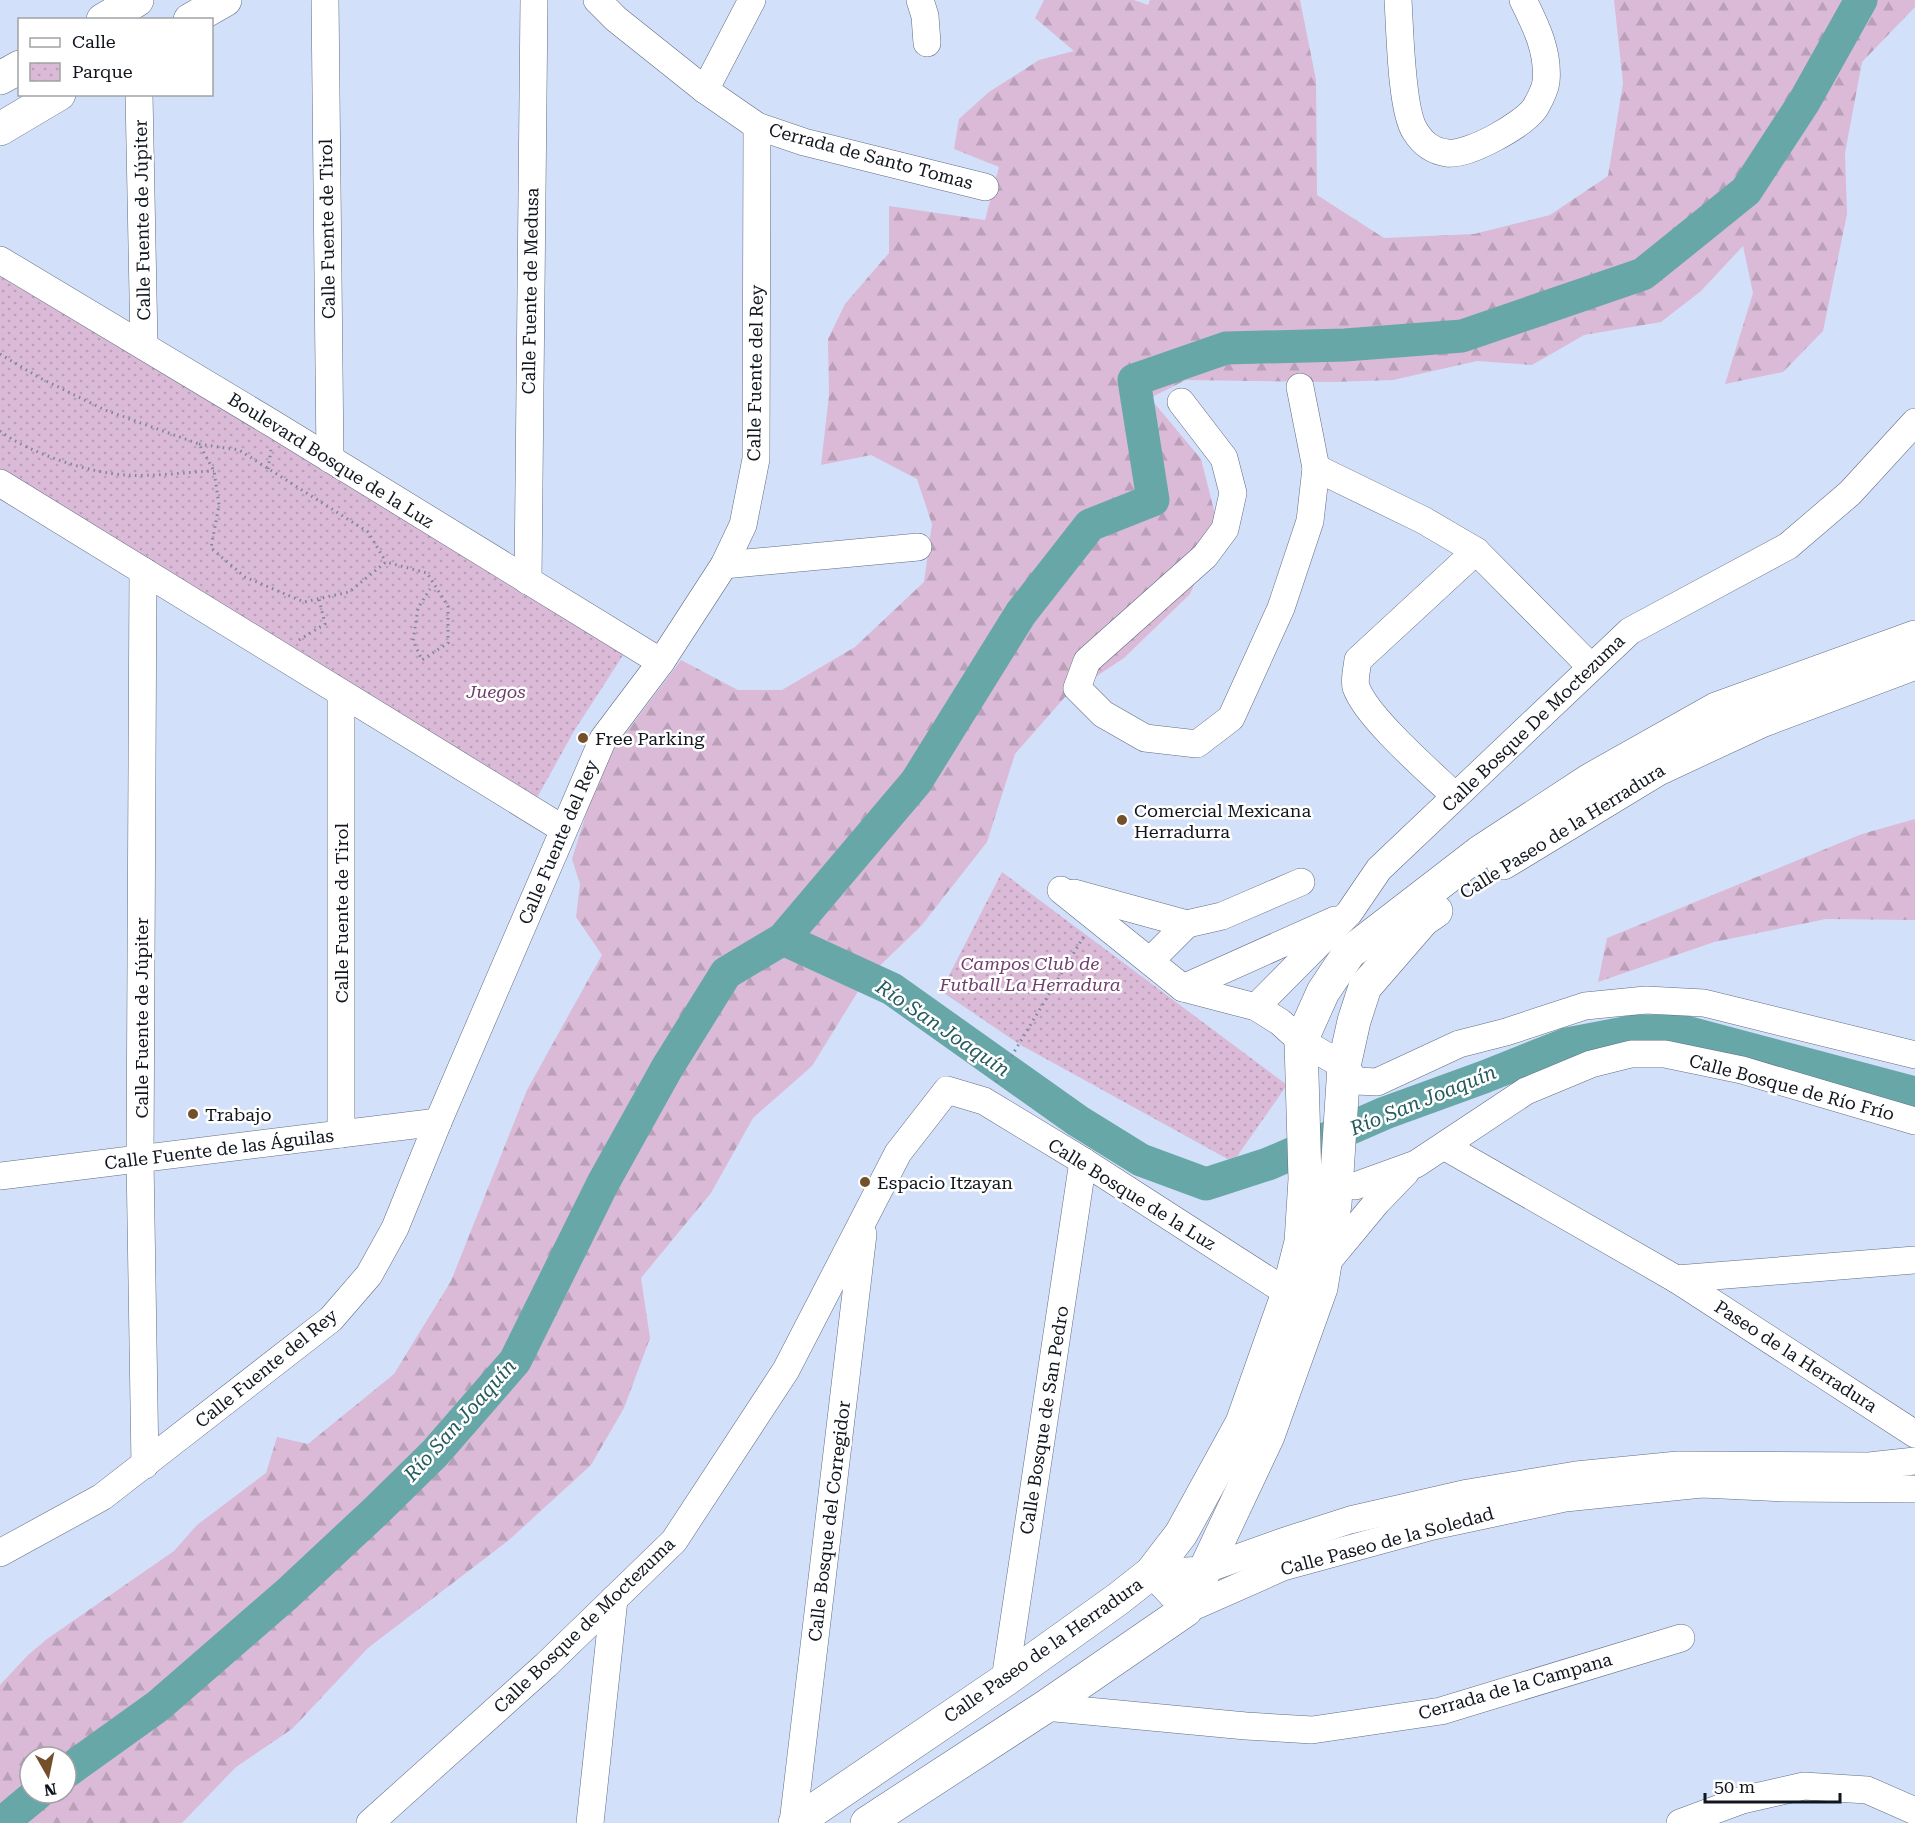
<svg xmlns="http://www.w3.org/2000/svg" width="1915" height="1823" font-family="'Roboto Serif',serif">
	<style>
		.forest { fill: url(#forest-firs); fill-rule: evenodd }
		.park { fill: url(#park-dots) }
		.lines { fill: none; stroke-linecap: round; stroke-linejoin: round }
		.river { stroke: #68a7a8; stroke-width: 33 }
		.minor-casing { stroke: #616d83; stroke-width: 28 }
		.major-casing { stroke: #616d83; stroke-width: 34 }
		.path { stroke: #7d8698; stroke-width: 3; stroke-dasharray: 1.5 4.5; stroke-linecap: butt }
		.minor { stroke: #fff; stroke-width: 27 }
		.major { stroke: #fff; stroke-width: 33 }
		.poi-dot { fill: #735029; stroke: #fff; stroke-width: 2 }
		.labels { text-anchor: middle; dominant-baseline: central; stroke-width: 5; stroke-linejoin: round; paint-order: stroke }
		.street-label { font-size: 18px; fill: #11161e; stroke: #fff }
		.park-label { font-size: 18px; font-style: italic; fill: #703e6c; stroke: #fff }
		.poi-label { font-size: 18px; fill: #11161e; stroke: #fff; text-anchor: start }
		.water-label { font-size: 20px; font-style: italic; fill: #245b5c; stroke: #fff }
	</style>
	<defs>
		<pattern id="forest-firs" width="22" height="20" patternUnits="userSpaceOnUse" patternTransform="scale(1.5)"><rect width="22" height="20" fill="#dabad7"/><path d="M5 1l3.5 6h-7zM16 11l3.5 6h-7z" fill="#ba9fb8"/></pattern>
		<pattern id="park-dots" width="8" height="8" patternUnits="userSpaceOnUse" patternTransform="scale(1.5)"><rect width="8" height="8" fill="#dabad7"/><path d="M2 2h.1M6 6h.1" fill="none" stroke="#ba9fb8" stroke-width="1.8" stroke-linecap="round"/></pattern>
	</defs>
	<rect width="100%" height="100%" fill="#d3e0fa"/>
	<g class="forest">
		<path d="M1044 0H1134L1148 5 1150 0H1300L1316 80 1317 195 1384 238 1474 234 1550 215 1608 176 1623 83 1614 0H1915V7L1862 62 1845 153 1847 214 1823 331 1783 372 1725 384 1753 293 1743 246 1701 291 1661 322 1584 335 1532 365 1477 361 1393 380 1330 382 1186 380 1150 398 1201 459 1219 530 1190 594 1124 658 1065 697 1015 754 987 842 921 926 865 980 812 1066 753 1118 711 1193 641 1278 650 1338 624 1408 591 1465 509 1540 368 1648 292 1729 236 1767 182 1823H0V1685L28 1655 47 1639 174 1551 197 1525 266 1473 277 1437 308 1444 394 1374 451 1281 527 1090 602 955 576 917 580 884 572 859 601 766 681 660 738 690H782L855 647 924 582 932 524 917 479 871 455 821 465 829 395 828 339 845 304 889 253V206L985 220 999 167 954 149 959 119 989 92 1039 60 1074 51 1035 18ZM30 1757H66V1793H30Z"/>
		<path d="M1915 819V920L1826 919 1714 942 1598 982 1607 938 1862 834Z"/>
	</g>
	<g class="park">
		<path d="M0 259 629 646 574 731 533 805 0 478Z"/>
		<path d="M1002 872 1287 1085 1233 1162 1019 1044 941 991Z"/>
	</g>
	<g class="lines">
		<g class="river">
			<path d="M783 939 892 989 1078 1121 1141 1160 1206 1184 1268 1164 1385 1113 1484 1077 1567 1044 1635 1031H1682L1915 1093"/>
			<path d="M66 1772 158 1706 287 1594 377 1510 435 1453 515 1361 603 1183 667 1068 726 973 783 939 916 782 1021 613 1090 525 1153 500 1134 380 1226 348 1345 345 1462 336 1643 274 1746 191 1804 102 1861 0"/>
			<path d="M2 1823 38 1793"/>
		</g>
		<defs>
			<g id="minor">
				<path d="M325 0 330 459"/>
				<path d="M597 0 616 19 705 90 757 126 804 142 985 187"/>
				<path d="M920 0 925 16 927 43"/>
				<path d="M1398 0C1400 29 1401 110 1415 131 1423 144 1432 151 1447 153 1468 156 1523 125 1535 108 1539 101 1545 90 1546 82 1549 52 1536 26 1523 0"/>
				<path d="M705 90 752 0"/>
				<path d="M139 94 144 345"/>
				<path d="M0 260 275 425 661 662"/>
				<path d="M1181 402 1224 458 1233 493 1225 529 1205 556 1087 661 1077 688 1103 714 1145 738 1197 744 1231 718 1281 608 1310 521 1316 468 1300 387"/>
				<path d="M1316 468 1423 520 1476 551 1591 667"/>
				<path d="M0 483 563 829"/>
				<path d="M724 565 918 547"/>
				<path d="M143 571 140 1159 145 1465"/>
				<path d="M528 581 534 0"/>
				<path d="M1455 796C1431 773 1366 717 1356 687 1354 680 1357 668 1358 660L1476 551"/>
				<path d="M1061 890 1183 988 1256 1007 1280 1022 1301 1041 1344 1066 1356 1081 1377 1082 1459 1044 1506 1032 1585 1006 1646 1000 1704 1003 1915 1055"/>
				<path d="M1074 893 1187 924 1222 916 1301 882"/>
				<path d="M1150 961 1187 924"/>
				<path d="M1183 988 1335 920"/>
				<path d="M1256 1007 1349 913 1379 869 1630 631 1788 546 1850 493 1915 422"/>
				<path d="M341 1134V693"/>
				<path d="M1444 1146 1676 1279 1915 1434"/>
				<path d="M0 1176 438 1122"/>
				<path d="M1316 1182 1355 1186 1416 1164 1526 1091 1591 1064 1631 1054H1665L1742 1070 1915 1121"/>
				<path d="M1324 1266 1377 1202 1406 1172"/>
				<path d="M1676 1279 1915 1260"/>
				<path d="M0 1553 102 1497 331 1319 369 1275 395 1228 438 1122 603 739 661 662 724 565 743 525 756 459 757 126"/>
				<path d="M1151 1573 1186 1610 1283 1567 1433 1526 1565 1498 1702 1484 1784 1488 1915 1489"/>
				<path d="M1151 1573 1204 1570 1285 1541 1350 1520 1468 1493 1576 1475 1678 1465 1869 1466 1915 1461"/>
				<path d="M1005 1680 1083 1161"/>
				<path d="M1045 1707 1246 1726 1312 1730 1441 1711 1681 1638"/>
				<path d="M370 1823 546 1665 674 1541 786 1370 898 1153 947 1090 984 1101 1083 1161 1288 1293 1307 1299"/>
				<path d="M590 1823 614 1599"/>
				<path d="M793 1823 863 1234"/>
				<path d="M1680 1823 1742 1800 1804 1786 1867 1790 1915 1811"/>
			</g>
			<g id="major">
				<path d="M103 20 137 0"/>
				<path d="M190 20 225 0"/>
				<path d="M0 78 20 67"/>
				<path d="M0 129 59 94"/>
				<path d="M1503 863 1658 769 1761 721 1915 663"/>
				<path d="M795 1823 1005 1680 1118 1599 1151 1573 1181 1534 1242 1423 1288 1293 1301 1242 1305 1179 1301 1041 1323 992 1349 953 1480 852 1590 780 1716 709 1915 637"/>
				<path d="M867 1823 1045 1707 1186 1610 1268 1436 1321 1288 1335 1204 1344 1066 1354 1021 1365 987 1423 920 1436 911"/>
			</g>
		</defs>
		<use href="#minor" class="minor-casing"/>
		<use href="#major" class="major-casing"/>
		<g class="path">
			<path d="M0 354 40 378 105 410 199 444 214 471 219 505 211 548 245 577 304 602 349 592 386 562 427 573 448 606V643L422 660 413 641 418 608 430 589"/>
			<path d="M0 431C29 453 89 473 126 475 153 477 186 472 214 471"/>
			<path d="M199 444 239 450 368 532 386 562"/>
			<path d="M268 469 271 450"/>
			<path d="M299 640 325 624 319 599"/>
			<path d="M996 1082 1084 936"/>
		</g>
		<use href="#minor" class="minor"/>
		<use href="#major" class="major"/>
	</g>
	<g class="poi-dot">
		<circle cx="583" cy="738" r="6"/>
		<circle cx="1122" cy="820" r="6"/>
		<circle cx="193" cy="1114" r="6"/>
		<circle cx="865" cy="1182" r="6"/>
	</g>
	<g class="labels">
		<g class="street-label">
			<text transform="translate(871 156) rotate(15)">Cerrada de Santo Tomas</text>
			<text transform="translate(142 220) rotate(-91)">Calle Fuente de Júpiter</text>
			<text transform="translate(327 229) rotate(-91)">Calle Fuente de Tirol</text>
			<text transform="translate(530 291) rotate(-89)">Calle Fuente de Medusa</text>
			<text transform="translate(755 373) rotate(-89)">Calle Fuente del Rey</text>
			<text transform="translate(331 460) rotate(32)">Boulevard Bosque de la Luz</text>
			<text transform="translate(1533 723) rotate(-44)">Calle Bosque De Moctezuma</text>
			<text transform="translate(1562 831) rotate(-32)">Calle Paseo de la Herradura</text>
			<text transform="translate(558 842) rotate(-67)">Calle Fuente del Rey</text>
			<text transform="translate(341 913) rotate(-90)">Calle Fuente de Tirol</text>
			<text transform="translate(141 1018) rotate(-90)">Calle Fuente de Júpiter</text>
			<text transform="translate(1792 1087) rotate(15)">Calle Bosque de Río Frío</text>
			<text transform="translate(219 1149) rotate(-7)">Calle Fuente de las Águilas</text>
			<text transform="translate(1132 1194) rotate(32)">Calle Bosque de la Luz</text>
			<text transform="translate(1796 1356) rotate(33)">Paseo de la Herradura</text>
			<text transform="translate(266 1368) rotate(-39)">Calle Fuente del Rey</text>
			<text transform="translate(1044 1420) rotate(-81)">Calle Bosque de San Pedro</text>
			<text transform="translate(829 1521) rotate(-83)">Calle Bosque del Corregidor</text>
			<text transform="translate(1387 1541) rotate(-15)">Calle Paseo de la Soledad</text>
			<text transform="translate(584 1625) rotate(-44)">Calle Bosque de Moctezuma</text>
			<text transform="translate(1043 1650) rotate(-35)">Calle Paseo de la Herradura</text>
			<text transform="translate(1515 1686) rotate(-16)">Cerrada de la Campana</text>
		</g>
		<g class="park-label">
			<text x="496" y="691">Juegos</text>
			<text x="1030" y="963">Campos Club de<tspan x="1030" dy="21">Futball La Herradura</tspan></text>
		</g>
		<g class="poi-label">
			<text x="595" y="738">Free Parking</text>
			<text x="1134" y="810">Comercial Mexicana<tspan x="1134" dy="21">Herradurra</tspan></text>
			<text x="205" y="1114">Trabajo</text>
			<text x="877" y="1182">Espacio Itzayan</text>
		</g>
		<g class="water-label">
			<text transform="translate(943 1028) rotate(34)">Río San Joaquín</text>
			<text transform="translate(1423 1100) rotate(-22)">Río San Joaquín</text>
			<text transform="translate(460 1420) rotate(-48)">Río San Joaquín</text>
		</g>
	</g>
	<rect x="18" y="18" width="195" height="78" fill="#ffffff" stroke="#a0a2a5" stroke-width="1.5"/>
	<rect x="30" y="38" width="30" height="9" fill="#ffffff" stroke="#a0a2a5" stroke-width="1.5"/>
	<text x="72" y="48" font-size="18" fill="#11161e">Calle</text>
	<rect x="30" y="63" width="30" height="18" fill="url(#park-dots)" stroke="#a0a2a5" stroke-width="1.5"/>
	<text x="72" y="78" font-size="18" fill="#11161e">Parque</text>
	<g transform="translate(48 1775) rotate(171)"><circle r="28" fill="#ffffff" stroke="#a0a2a5" stroke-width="1.5"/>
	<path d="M0-4.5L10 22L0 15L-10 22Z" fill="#735029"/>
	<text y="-9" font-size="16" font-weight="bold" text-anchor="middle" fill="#11161e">N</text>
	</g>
	<path d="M1705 1793v9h135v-9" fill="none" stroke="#11161e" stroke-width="3"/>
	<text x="1714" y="1793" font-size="18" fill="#11161e" stroke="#ffffff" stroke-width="4.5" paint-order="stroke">50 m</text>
</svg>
